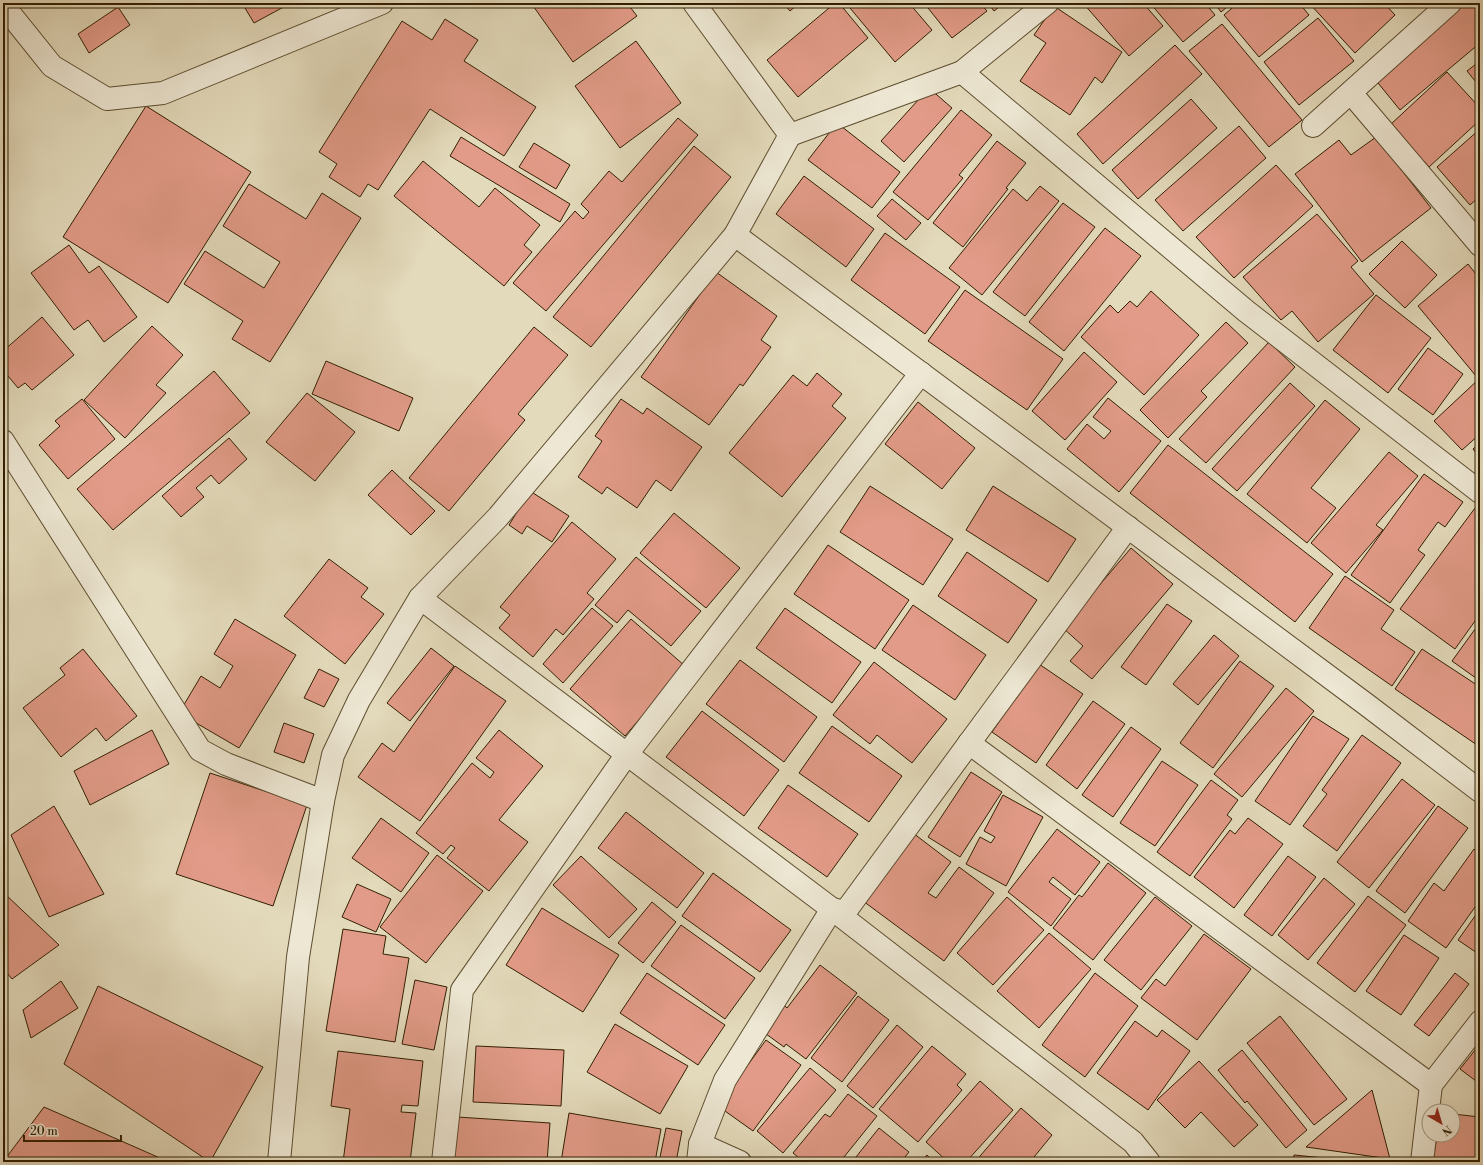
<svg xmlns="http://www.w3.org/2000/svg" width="1483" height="1165" font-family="'Libre Bodoni',serif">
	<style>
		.building { fill: #e29b88; stroke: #321f02 }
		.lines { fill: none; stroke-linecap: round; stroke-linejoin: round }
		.street-casing { stroke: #5e4e30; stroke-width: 24 }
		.street { stroke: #ede7d3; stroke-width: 22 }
	</style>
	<rect width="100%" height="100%" fill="#e3dabb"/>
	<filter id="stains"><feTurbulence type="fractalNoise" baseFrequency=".005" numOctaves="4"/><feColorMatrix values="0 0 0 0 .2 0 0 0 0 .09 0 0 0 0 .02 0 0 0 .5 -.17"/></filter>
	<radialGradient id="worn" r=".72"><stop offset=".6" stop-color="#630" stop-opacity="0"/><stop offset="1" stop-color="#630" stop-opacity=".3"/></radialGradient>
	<g class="building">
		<path d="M242 3H291L254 23Z"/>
		<path d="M531 3H627L637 16 573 62Z"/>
		<path d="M783 3H799L790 11Z"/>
		<path d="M835 3H839L868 38 798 97 767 60Z"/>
		<path d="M856 3H909L932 30 895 62 850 8Z"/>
		<path d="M924 3H980L987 11 952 38Z"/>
		<path d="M988 3H1004L994 11Z"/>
		<path d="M1083 3H1143L1163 26 1129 56Z"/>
		<path d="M1150 3H1205L1215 15 1183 42Z"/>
		<path d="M1214 3H1232L1221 12Z"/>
		<path d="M1238 3H1299L1309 15 1259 57 1224 15Z"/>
		<path d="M1309 3H1384L1395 15 1355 53Z"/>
		<path d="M1464 3H1480V43L1400 110 1374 78Z"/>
		<path d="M1054 6 1122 52 1102 83 1095 77 1070 115 1020 81 1046 43 1034 35Z"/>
		<path d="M118 7 130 25 89 53 78 34Z"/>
		<path d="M1318 18 1354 61 1299 105 1264 62Z"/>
		<path d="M445 19 478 40 464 61 536 107 504 156 430 109 378 190 368 184 360 197 329 177 337 164 319 152 402 21 432 40Z"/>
		<path d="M1222 24 1302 120 1269 147 1189 51Z"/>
		<path d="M636 41 681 103 620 148 575 86Z"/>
		<path d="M1175 45 1202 74 1103 164 1077 134Z"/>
		<path d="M1480 61V87L1467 71Z"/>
		<path d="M1447 72 1480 108V120L1429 167 1390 125Z"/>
		<path d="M929 88 952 108 904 162 881 141Z"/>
		<path d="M1191 99 1217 128 1138 199 1112 170Z"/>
		<path d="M146 106 251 172 168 303 63 237Z"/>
		<path d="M961 110 992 135 959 175 963 178 928 220 893 192Z"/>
		<path d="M678 118 698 135 546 311 513 283 575 211 583 219 589 212 581 204 609 171 622 182Z"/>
		<path d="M837 123 900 172 872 208 808 160Z"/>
		<path d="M1239 126 1266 158 1183 231 1155 200Z"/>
		<path d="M1480 129V196L1470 205 1437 167Z"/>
		<path d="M461 137 570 204 560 222 450 156Z"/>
		<path d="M1376 137 1431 208 1362 262 1295 174 1339 140 1351 155Z"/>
		<path d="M997 141 1026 163 1006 188 1008 189 963 247 933 223Z"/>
		<path d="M534 143 570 165 556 189 519 167Z"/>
		<path d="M694 146 731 177 591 347 553 317Z"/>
		<path d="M423 161 479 207 495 188 540 225 524 245 532 252 504 286 394 196Z"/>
		<path d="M1276 165 1313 206 1234 278 1196 237Z"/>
		<path d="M804 176 874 229 846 267 776 214Z"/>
		<path d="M249 184 306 219 322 193 361 218 270 362 232 339 243 321 184 284 205 251 264 288 280 262 223 226Z"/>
		<path d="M1040 186 1059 201 982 295 949 268 1013 189 1027 201Z"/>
		<path d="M892 199 921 223 906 240 877 216Z"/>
		<path d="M1063 203 1095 227 1025 316 993 292Z"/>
		<path d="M1317 214 1358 261 1351 267 1374 294 1318 342 1292 311 1281 320 1243 277Z"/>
		<path d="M1105 228 1141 256 1064 351 1029 322Z"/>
		<path d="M885 233 960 287 925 334 851 280Z"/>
		<path d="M1402 241 1437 275 1405 308 1369 274Z"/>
		<path d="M69 245 89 273 99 266 137 317 104 342 88 320 74 330 31 273Z"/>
		<path d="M1468 264 1480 279V373L1476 376 1418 306Z"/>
		<path d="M716 272 777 316 761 340 771 347 743 386 740 384 709 425 641 377Z"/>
		<path d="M965 290 1063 359 1027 410 928 341Z"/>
		<path d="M1151 291 1199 335 1144 395 1081 337 1110 305 1118 313 1130 301 1137 307Z"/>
		<path d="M1376 295 1431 338 1388 393 1333 350Z"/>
		<path d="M42 317 74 355 32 390 25 383 18 388 3 370V351Z"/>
		<path d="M1226 322 1248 343 1201 391 1207 397 1168 438 1140 410Z"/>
		<path d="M152 326 183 355 156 385 166 393 125 438 84 400Z"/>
		<path d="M534 327 568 355 518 414 525 420 449 511 409 478Z"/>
		<path d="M1269 342 1295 367 1206 463 1179 439Z"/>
		<path d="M1428 348 1463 374 1433 415 1398 389Z"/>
		<path d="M1084 352 1117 382 1065 440 1032 411Z"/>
		<path d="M326 361 413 398 399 431 312 394Z"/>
		<path d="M214 371 250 413 113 530 77 489Z"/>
		<path d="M817 373 842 394 832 406 846 418 782 497 729 453 793 375 807 386Z"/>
		<path d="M1480 378V434L1462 450 1434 421Z"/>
		<path d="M1290 383 1315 406 1237 491 1212 469Z"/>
		<path d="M307 393 355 432 315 481 266 442Z"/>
		<path d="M1108 398 1161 441 1119 492 1067 449 1087 424 1104 439 1111 431 1093 417Z"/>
		<path d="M82 399 115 439 68 479 39 445 60 426 55 421Z"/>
		<path d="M621 399 643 414 647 408 702 447 671 491 656 480 637 508 607 487 602 494 578 477 602 441 595 436Z"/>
		<path d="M1325 400 1360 429 1311 488 1336 508 1307 543 1247 494Z"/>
		<path d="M918 402 975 448 942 489 885 444Z"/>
		<path d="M229 438 247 459 219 484 211 475 196 488 204 497 181 517 162 496Z"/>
		<path d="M1480 443V458L1473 449Z"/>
		<path d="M1168 445 1333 574 1295 622 1130 493Z"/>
		<path d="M1389 452 1418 476 1376 525 1383 530 1346 573 1311 543Z"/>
		<path d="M392 470 435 511 411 535 368 495Z"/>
		<path d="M1424 474 1463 502 1445 527 1438 522 1418 550 1425 555 1390 603 1351 575Z"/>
		<path d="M870 486 953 539 923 585 840 532Z"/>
		<path d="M993 486 1076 539 1048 582 966 530Z"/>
		<path d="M530 491 569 516 552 542 527 526 522 534 509 525Z"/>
		<path d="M1475 508 1480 512V614L1455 649 1400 609Z"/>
		<path d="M674 513 740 568 706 608 640 553Z"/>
		<path d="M572 522 616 559 587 593 594 599 563 635 556 629 533 657 499 628 510 615 500 607Z"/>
		<path d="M828 545 909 600 875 649 794 594Z"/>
		<path d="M1131 548 1173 584 1092 679 1070 661 1083 646 1063 628Z"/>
		<path d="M967 552 1037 600 1008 643 938 596Z"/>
		<path d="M636 557 701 611 671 646 628 610 617 623 595 605Z"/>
		<path d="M329 559 368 588 361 597 384 614 345 664 284 616Z"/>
		<path d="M1345 576 1394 610 1381 629 1415 652 1392 686 1309 628Z"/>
		<path d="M1167 604 1192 621 1146 685 1121 667Z"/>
		<path d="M913 605 986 655 955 700 882 650Z"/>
		<path d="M592 608 613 626 563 683 543 664Z"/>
		<path d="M785 608 861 662 832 703 756 648Z"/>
		<path d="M235 619 296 655 239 748 179 713 201 676 220 688 233 666 214 654Z"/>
		<path d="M631 619 685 666 625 736 570 689Z"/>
		<path d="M1478 625 1480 627V681L1452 661Z"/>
		<path d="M1214 635 1239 656 1198 705 1173 684Z"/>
		<path d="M431 648 454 666 410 721 387 703Z"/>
		<path d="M83 649 137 716 106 741 96 728 61 757 23 708 65 675 60 668Z"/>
		<path d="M1422 649 1480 687V747L1395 689Z"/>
		<path d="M740 660 817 717 784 762 706 704Z"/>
		<path d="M1240 661 1274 686 1213 768 1180 743Z"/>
		<path d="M874 662 947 719 912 763 877 735 870 744 833 715Z"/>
		<path d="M1039 664 1083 694 1036 763 992 732Z"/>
		<path d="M455 666 506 701 420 821 358 777 382 743 394 752Z"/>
		<path d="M319 669 339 679 324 707 304 698Z"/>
		<path d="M1286 688 1314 711 1242 797 1214 774Z"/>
		<path d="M1093 701 1125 724 1077 789 1046 765Z"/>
		<path d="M702 711 779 770 744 816 666 757Z"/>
		<path d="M1313 716 1349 739 1290 825 1255 801Z"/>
		<path d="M284 723 314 734 304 763 274 752Z"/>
		<path d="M832 726 902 776 869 822 799 773Z"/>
		<path d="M1131 727 1161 749 1113 817 1082 795Z"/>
		<path d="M152 730 169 764 90 805 74 771Z"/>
		<path d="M499 730 543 766 499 820 528 842 489 891 447 858 455 848 451 845 443 854 416 833 472 763 490 778 494 772 476 758Z"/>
		<path d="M1362 735 1401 763 1337 851 1303 826 1327 794 1322 790Z"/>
		<path d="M1162 761 1198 785 1155 846 1120 823Z"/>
		<path d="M971 772 1002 792 960 857 928 837Z"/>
		<path d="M210 773 307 805 273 906 176 874Z"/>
		<path d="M1402 779 1435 805 1369 888 1337 862Z"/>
		<path d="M1211 780 1238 800 1227 815 1232 819 1190 876 1157 852Z"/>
		<path d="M788 785 858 834 827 877 758 828Z"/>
		<path d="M1003 795 1043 817 1006 886 966 864 980 837 991 843 995 837 984 831Z"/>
		<path d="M54 806 104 894 49 917 11 835Z"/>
		<path d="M1438 806 1468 828 1405 913 1376 891Z"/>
		<path d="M626 812 704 873 677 908 598 848Z"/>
		<path d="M381 818 429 853 401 892 352 858Z"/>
		<path d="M1248 818 1283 844 1234 908 1194 877 1230 830 1235 834Z"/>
		<path d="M1057 829 1100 862 1075 895 1053 877 1049 882 1071 899 1051 926 1008 892Z"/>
		<path d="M913 833 951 862 928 893 936 898 959 867 994 893 944 961 863 901Z"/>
		<path d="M1474 849 1480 854V900L1446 948 1408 921 1434 883 1444 891Z"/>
		<path d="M437 855 483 891 426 963 380 927Z"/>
		<path d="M581 856 637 909 609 938 553 885Z"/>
		<path d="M1288 856 1316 877 1272 936 1244 915Z"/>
		<path d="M1108 863 1146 893 1093 960 1053 928 1079 895 1082 897Z"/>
		<path d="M713 873 791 930 760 972 682 916Z"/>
		<path d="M1324 878 1355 904 1308 960 1278 935Z"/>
		<path d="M357 884 391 899 376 932 342 917Z"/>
		<path d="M5 894 59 945 12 979 3 968V896Z"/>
		<path d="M1368 896 1406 925 1355 992 1317 963Z"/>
		<path d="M1007 897 1044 930 993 985 957 953Z"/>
		<path d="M1155 897 1192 926 1141 990 1104 960Z"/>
		<path d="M652 902 676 922 643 963 618 943Z"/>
		<path d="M542 908 619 955 583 1012 506 965Z"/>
		<path d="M1480 909V955L1458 940Z"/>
		<path d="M681 925 755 978 725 1019 651 966Z"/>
		<path d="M343 929 386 936 383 954 409 958 395 1042 326 1031Z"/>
		<path d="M1049 933 1091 969 1039 1028 997 991Z"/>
		<path d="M1204 934 1251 969 1197 1040 1141 998 1156 979 1165 986Z"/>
		<path d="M1404 935 1439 958 1401 1015 1366 991Z"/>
		<path d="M820 965 857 993 806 1059 786 1044 784 1047 762 1031 783 1004 787 1008Z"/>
		<path d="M647 973 725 1025 698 1065 620 1013Z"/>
		<path d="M1095 973 1138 1006 1085 1077 1042 1045Z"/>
		<path d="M1455 973 1469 984 1429 1036 1414 1025Z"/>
		<path d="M415 980 447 987 434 1050 402 1044Z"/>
		<path d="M61 981 78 1008 31 1038 23 1010Z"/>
		<path d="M98 986 263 1067 210 1162 64 1064Z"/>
		<path d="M858 996 889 1020 842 1082 811 1058Z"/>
		<path d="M1280 1016 1347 1099 1314 1125 1247 1043Z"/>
		<path d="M1135 1021 1157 1037 1162 1030 1190 1051 1148 1110 1097 1073Z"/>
		<path d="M615 1024 688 1066 660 1114 587 1072Z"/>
		<path d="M897 1025 923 1047 873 1108 847 1086Z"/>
		<path d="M766 1040 801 1065 753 1131 718 1106Z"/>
		<path d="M1480 1044V1084L1460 1069Z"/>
		<path d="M476 1046 564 1050 561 1106 473 1102Z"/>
		<path d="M932 1046 966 1074 957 1085 962 1090 918 1142 879 1109Z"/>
		<path d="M1242 1050 1307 1130 1286 1148 1247 1101 1245 1103 1218 1070Z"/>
		<path d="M338 1051 423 1061 418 1106 402 1105 401 1112 416 1113 410 1162H343L350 1109 331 1106Z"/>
		<path d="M1199 1061 1258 1125 1234 1147 1201 1112 1185 1128 1157 1100Z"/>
		<path d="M810 1068 836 1090 783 1153 757 1131Z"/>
		<path d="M980 1081 1013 1110 966 1162H948L926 1142Z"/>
		<path d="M1372 1090 1390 1159 1306 1147Z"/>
		<path d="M848 1094 877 1116 840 1162H804L793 1153 825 1114 830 1117Z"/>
		<path d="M44 1107 169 1162H3Z"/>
		<path d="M1021 1108 1052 1135 1030 1162H975Z"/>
		<path d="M569 1113 661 1129 655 1162H561Z"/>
		<path d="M1453 1114 1480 1117V1162H1433L1437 1135H1453Z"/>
		<path d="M457 1117 550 1123 547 1162H454Z"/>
		<path d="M666 1128 682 1131 676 1162H659Z"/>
		<path d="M879 1128 909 1152 901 1162H852Z"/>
		<path d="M927 1155 934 1162H921Z"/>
		<path d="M1294 1155 1365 1162H1293Z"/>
		<path d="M1200 1159 1242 1162H1200Z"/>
	</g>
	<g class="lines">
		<defs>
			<g id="street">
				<path d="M3 5 52 66 107 99 163 93 382 3"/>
				<path d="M962 72 1246 311 1480 492"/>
				<path d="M1351 93 1480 245"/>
				<path d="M1313 126 1450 3"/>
				<path d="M790 135 962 72 1047 3"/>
				<path d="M735 235 1367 705 1480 791"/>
				<path d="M3 441 200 750 226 764 323 801"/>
				<path d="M420 598 832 909 1133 1142 1149 1162"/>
				<path d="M969 743 1431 1085"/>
				<path d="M700 1144 740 1162"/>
				<path d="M279 1162 298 957 323 801 333 755 359 700 420 598 498 517 735 235 790 135 694 3"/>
				<path d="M443 1162 462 990 627 754 921 373"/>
				<path d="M698 1162 700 1144 725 1080 832 909 845 912 1128 527"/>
				<path d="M1422 1162 1431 1085 1480 1022"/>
			</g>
		</defs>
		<use href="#street" class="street-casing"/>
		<use href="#street" class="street"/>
	</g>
	<rect width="1483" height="1165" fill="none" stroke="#e3dabb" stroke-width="16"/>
	<rect x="4" y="4" width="1475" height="1157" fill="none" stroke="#321f02" stroke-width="2"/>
	<rect x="8" y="8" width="1467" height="1149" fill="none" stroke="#321f02"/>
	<g transform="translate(1441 1123) rotate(142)"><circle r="19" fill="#ede7d3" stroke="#a2977f"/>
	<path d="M0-3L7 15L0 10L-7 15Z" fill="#8f2418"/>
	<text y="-6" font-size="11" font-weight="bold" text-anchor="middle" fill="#321f02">N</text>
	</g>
	<path d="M24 1135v6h97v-6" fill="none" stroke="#321f02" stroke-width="2"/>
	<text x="30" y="1135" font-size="12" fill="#321f02" stroke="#ede7d3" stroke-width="3" paint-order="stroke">20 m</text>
	<rect width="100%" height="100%" filter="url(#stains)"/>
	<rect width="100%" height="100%" fill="url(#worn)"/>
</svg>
